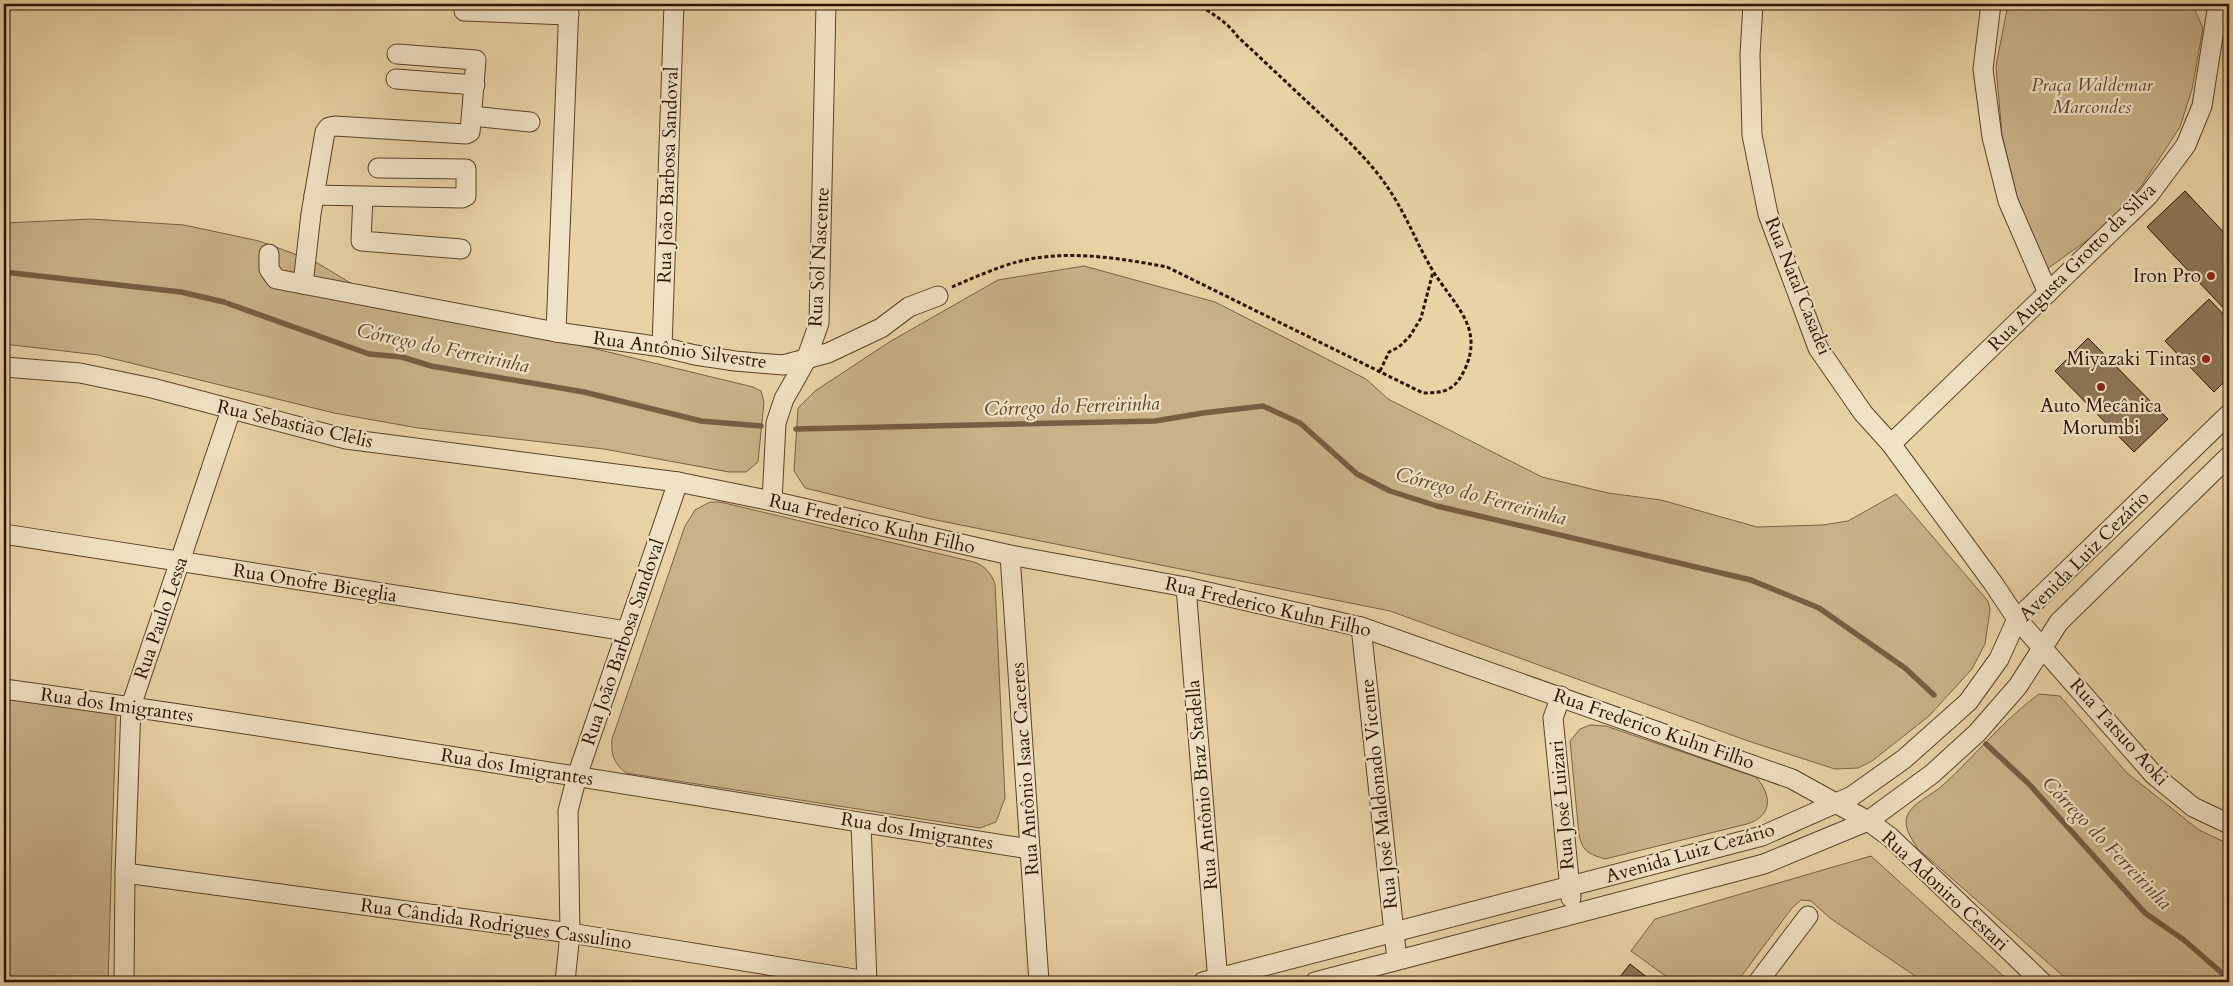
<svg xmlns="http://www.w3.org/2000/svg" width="2233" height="986" font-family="Cardo,serif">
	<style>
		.green { fill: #c8b289; stroke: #7a6244 }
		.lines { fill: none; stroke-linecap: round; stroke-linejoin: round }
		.stream { stroke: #765e41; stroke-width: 5.5 }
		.building { fill: #8d7656; stroke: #2b1100 }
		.minor-casing { stroke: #5a4229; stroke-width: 21 }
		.path { stroke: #2b1100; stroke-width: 3; stroke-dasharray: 4 2.5; stroke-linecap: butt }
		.minor { stroke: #f0e2c4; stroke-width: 19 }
		.poi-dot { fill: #8f2418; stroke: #f0e2c4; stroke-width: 2 }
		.labels { text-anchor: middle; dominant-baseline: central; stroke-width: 4.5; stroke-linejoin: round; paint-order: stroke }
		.park-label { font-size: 19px; font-style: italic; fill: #624930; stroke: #f0e2c4 }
		.street-label { font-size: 19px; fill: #2b1100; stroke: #f0e2c4 }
		.poi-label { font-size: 19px; fill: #2b1100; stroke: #f0e2c4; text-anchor: end }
		.water-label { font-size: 20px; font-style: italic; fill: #5d442c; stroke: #f0e2c4 }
	</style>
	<rect width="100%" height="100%" fill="#e8d3a5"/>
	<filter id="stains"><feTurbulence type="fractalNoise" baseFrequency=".004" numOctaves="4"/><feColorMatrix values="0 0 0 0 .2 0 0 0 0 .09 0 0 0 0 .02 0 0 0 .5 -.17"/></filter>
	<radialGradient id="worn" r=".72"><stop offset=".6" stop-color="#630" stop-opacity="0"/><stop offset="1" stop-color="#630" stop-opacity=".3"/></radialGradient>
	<g class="green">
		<path d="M2008 4H2192L2203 28 2192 89 2180 127 2142 185 2125 206 2100 231 2047 269 2017 197 2002 135 1996 66Z"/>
		<path d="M91 219 184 225 259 241 314 261 369 294 753 387 761 391 764 402 758 462 746 472H729L604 449 418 428 334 413 98 355 4 344V223Z"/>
		<path d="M1084 266 1215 302 1366 379 1388 399 1542 477 1608 493 1661 500 1757 527 1823 525 1848 521 1896 494 1988 601 1990 610 1985 644 1972 669 1929 716 1872 761 1858 768 1835 769 1748 741 1390 611 931 519 805 488 794 471 798 408 815 391 891 341 998 280Z"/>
		<path d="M710 502H720L974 562C985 566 991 573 995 584L1005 798 996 822 980 828 626 773C613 762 611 755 612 739L685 526 695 510Z"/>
		<path d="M2039 694 2060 696 2127 773 2199 830 2229 844V982H2070L1917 848C1912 839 1903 827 1907 816 1912 803 1932 795 1942 786 1975 756 2003 720 2039 694Z"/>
		<path d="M4 697 116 713 108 982H4Z"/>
		<path d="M1590 725 1606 726 1756 777C1772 795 1773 816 1747 824L1605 859C1589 854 1583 852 1579 835L1570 741 1580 729Z"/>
		<path d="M1871 856 2010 982H1924L1830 918 1811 901 1801 900 1792 908 1737 982H1674L1631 951 1655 919Z"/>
	</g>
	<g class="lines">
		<g class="stream">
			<path d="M4 272 181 292 224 302 369 354 402 357 431 366 584 392 701 421 761 426"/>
			<path d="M796 429 1155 421 1203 413 1263 406 1300 423 1357 474 1390 491 1437 506 1751 580 1819 608 1905 668 1934 695"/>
			<path d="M1986 744 2029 784 2145 913 2184 940 2223 974 2229 982"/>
		</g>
	</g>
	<g class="building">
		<path d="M2185 191 2229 238V314L2147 227Z"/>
		<path d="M2209 299 2229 320V377L2214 392 2165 341Z"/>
		<path d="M2088 338 2168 419 2134 452 2055 371Z"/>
		<path d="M1630 964 1653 982H1616Z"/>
	</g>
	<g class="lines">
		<defs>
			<g id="minor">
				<path d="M464 4V11L569 15"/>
				<path d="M1753 4 1750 55 1752 135 1768 214 1818 348 1863 413 1891 444 1993 583 2017 619 2154 775 2193 807 2229 824"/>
				<path d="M1991 4 1983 69 1992 137 2008 201 2048 293"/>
				<path d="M396 79 475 85"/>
				<path d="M472 116 530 122"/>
				<path d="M314 195 462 198 466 196V169L378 168"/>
				<path d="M363 197 361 241 461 249"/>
				<path d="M269 254V269L276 279 556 332 662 347 695 355 735 361 783 365 828 353 881 328 909 307 938 296"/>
				<path d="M303 284 311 214 325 132 329 127 335 126 466 134 470 132 476 60 397 54"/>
				<path d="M556 332 569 4"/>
				<path d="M662 347 674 4"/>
				<path d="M4 367 80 373 152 388 346 439 678 482 772 501 1010 555 1186 587 1361 627 1792 779 1868 821 1890 837 2042 982"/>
				<path d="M1891 444 2148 196 2186 145 2202 106 2218 4"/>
				<path d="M772 501 776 423 784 399 806 360 819 323 826 4"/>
				<path d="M4 534 627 631"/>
				<path d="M1010 555 1039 982"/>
				<path d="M1186 587 1218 982"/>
				<path d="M1361 627 1397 960"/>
				<path d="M4 689C347 736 688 796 1030 849"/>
				<path d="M1561 696 1553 718 1571 898"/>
				<path d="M861 823 867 982"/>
				<path d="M125 873 570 933 867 981"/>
				<path d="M124 982 125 873 131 706 231 410"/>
				<path d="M565 982 570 933 568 811 577 776 678 482"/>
				<path d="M1203 982 1762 836 1852 796 1904 759 1968 702 1999 659 2017 619 2229 414"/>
				<path d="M1315 982 1764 864 1868 821 1932 774 1977 733 2018 686 2059 622 2229 456"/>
				<path d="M1758 982 1808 916"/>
			</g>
		</defs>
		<use href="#minor" class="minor-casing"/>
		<g class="path">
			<path d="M952 287C970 279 998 267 1017 262 1065 249 1119 258 1167 267L1423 393C1446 393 1455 390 1465 369 1484 327 1454 305 1433 271 1418 246 1408 219 1392 194 1372 162 1343 136 1316 110 1290 86 1264 61 1238 37 1227 22 1212 13 1196 4"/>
			<path d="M1380 371 1389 352 1399 347 1410 336 1421 318 1433 272"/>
		</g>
		<use href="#minor" class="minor"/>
	</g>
	<g class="poi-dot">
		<circle cx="2211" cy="276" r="5"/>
		<circle cx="2206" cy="359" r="5"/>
		<circle cx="2101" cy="387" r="5"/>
	</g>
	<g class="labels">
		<g class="park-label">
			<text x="2092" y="85">Praça Waldemar<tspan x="2092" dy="22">Marcondes</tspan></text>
		</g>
		<g class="street-label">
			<text transform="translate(668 175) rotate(-88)">Rua João Barbosa Sandoval</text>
			<text transform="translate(819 257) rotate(-87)">Rua Sol Nascente</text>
			<text transform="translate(2072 267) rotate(-45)">Rua Augusta Grotto da Silva</text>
			<text transform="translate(1798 286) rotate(68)">Rua Natal Casadei</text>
			<text transform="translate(680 350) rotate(8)">Rua Antônio Silvestre</text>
			<text transform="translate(295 424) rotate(13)">Rua Sebastião Clelis</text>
			<text transform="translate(872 524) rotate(13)">Rua Frederico Kuhn Filho</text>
			<text transform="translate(2084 556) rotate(-45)">Avenida Luiz Cezário</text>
			<text transform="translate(315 583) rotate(9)">Rua Onofre Biceglia</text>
			<text transform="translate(1268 607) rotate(13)">Rua Frederico Kuhn Filho</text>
			<text transform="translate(161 618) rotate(-71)">Rua Paulo Lessa</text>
			<text transform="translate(623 642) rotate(-71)">Rua João Barbosa Sandoval</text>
			<text transform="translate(117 705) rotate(8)">Rua dos Imigrantes</text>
			<text transform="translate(1654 729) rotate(19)">Rua Frederico Kuhn Filho</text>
			<text transform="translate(2119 732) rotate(48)">Rua Tatsuo Aoki</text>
			<text transform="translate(517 767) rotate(9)">Rua dos Imigrantes</text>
			<text transform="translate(1025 769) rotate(-94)">Rua Antônio Isaac Caceres</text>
			<text transform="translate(1202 785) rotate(-95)">Rua Antônio Braz Stadella</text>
			<text transform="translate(1379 794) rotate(-96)">Rua José Maldonado Vicente</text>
			<text transform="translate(1562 805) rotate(-95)">Rua José Luizari</text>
			<text transform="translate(917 831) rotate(9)">Rua dos Imigrantes</text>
			<text transform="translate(1690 853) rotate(-16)">Avenida Luiz Cezário</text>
			<text transform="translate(1945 891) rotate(43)">Rua Adoniro Cestari</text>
			<text transform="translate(496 924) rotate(8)">Rua Cândida Rodrigues Cassulino</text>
		</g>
		<g class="poi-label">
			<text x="2201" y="276">Iron Pro</text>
			<text x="2196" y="359">Miyazaki Tintas</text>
			<text x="2101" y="406" text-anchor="middle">Auto Mecânica<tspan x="2101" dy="22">Morumbi</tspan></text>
		</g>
		<g class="water-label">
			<text transform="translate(443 348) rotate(12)">Córrego do Ferreirinha</text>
			<text transform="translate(1072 406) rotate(-2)">Córrego do Ferreirinha</text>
			<text transform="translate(1481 496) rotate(15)">Córrego do Ferreirinha</text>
			<text transform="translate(2107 843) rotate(46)">Córrego do Ferreirinha</text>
		</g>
	</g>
	<rect width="2233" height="986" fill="none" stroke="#e8d3a5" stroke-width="20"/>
	<rect x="5" y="5" width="2223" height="976" fill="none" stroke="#2b1100" stroke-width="2.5"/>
	<rect x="10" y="10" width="2213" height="966" fill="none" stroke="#2b1100"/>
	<rect width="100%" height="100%" filter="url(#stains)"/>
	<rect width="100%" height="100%" fill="url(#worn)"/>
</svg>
